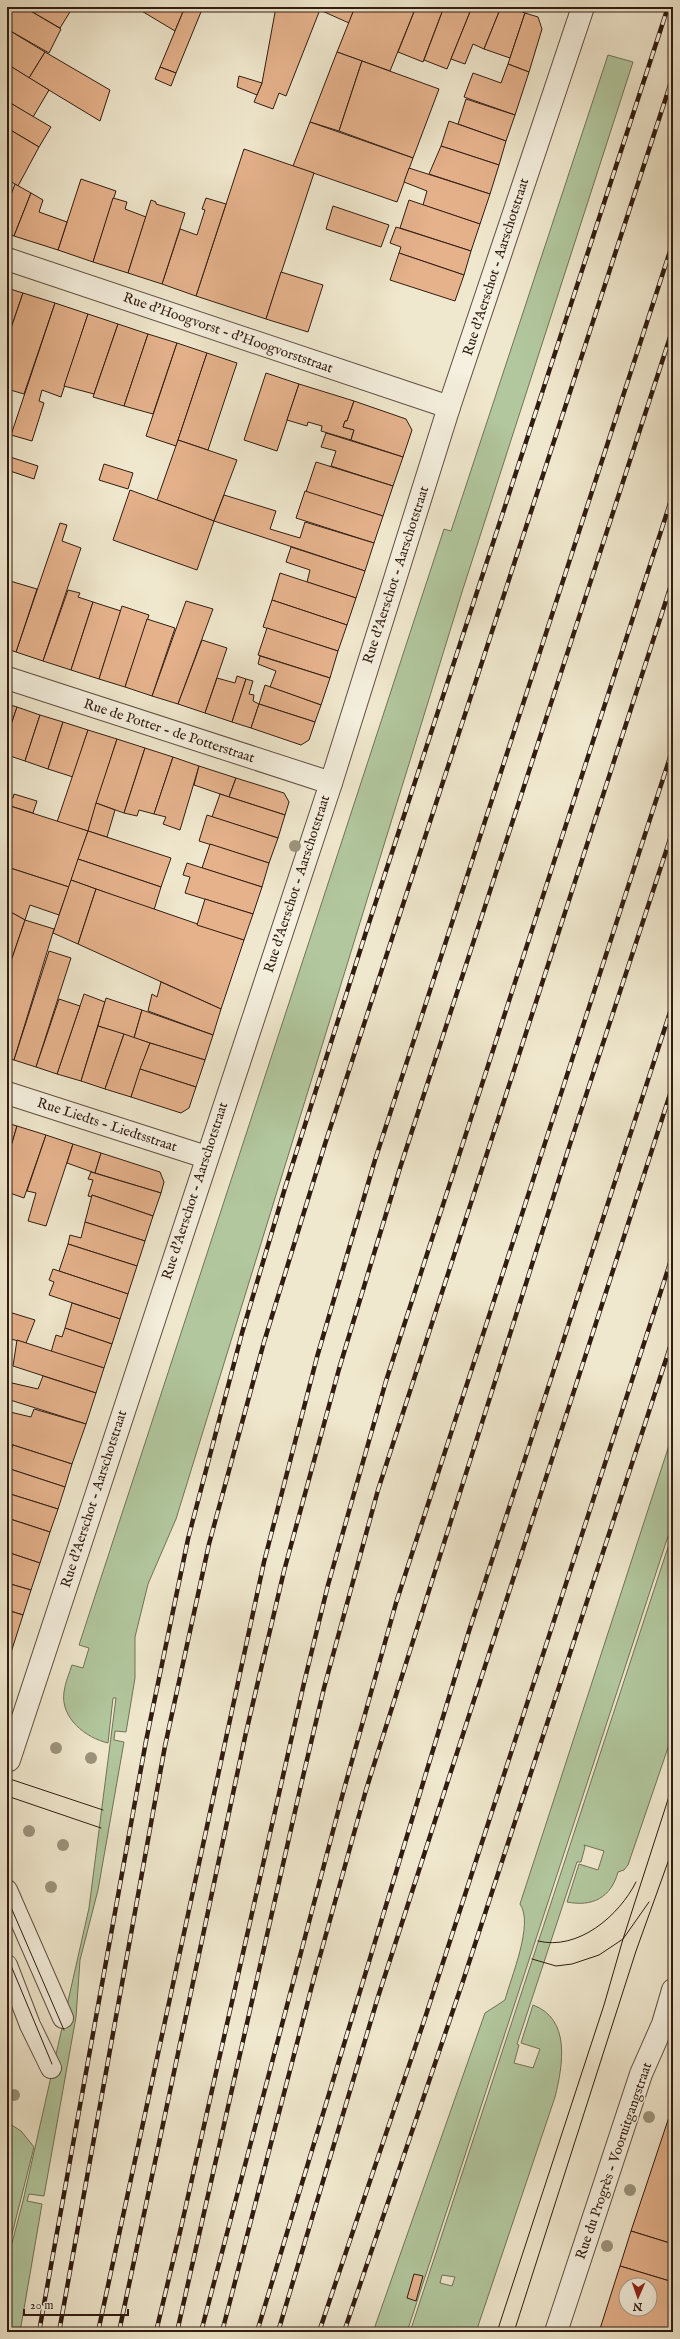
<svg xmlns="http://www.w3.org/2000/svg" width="680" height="2339" font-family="'IM FELL English',serif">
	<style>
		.green { fill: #b2c79e; stroke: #727258; fill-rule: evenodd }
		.building { fill: #e5b28c; stroke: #311c11; fill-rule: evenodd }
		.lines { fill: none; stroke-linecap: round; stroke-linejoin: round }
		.service-casing { stroke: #614f40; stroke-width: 22 }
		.minor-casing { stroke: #614f40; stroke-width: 24 }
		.service { stroke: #f5f0df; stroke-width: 20 }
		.minor { stroke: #f5f0df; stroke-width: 22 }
		.tram { stroke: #311c11; stroke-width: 1 }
		.rail-casing { stroke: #311c11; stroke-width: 4.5 }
		.rail { stroke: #f5f0df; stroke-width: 3; stroke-dasharray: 9; stroke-linecap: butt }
		.tree { fill: #9c947d }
		.labels { text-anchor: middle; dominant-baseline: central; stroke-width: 3; stroke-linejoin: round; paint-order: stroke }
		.street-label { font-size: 14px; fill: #311c11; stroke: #f5f0df }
	</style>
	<rect width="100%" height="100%" fill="#f0e8ce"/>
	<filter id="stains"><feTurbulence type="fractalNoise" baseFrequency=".005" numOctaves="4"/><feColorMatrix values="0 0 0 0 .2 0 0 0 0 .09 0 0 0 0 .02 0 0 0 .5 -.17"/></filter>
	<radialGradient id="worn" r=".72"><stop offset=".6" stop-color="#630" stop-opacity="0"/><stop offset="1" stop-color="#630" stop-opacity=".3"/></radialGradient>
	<g class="green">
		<path d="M608 55 633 62 462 592 176 1519 148 1584 135 1637V1678L126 1732 115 1731 114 1740 124 1742 98 1890 80 1960 76 2017 44 2196 29 2194 27 2201 42 2204 20 2332H7V2262L23 2201 89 1908 116 1698H113L108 1743C86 1738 60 1718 64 1692 65 1683 69 1674 72 1665L83 1668 89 1648 79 1645 444 529 451 531Z"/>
		<path d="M673 1433V1521L407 2332H373L485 2013 505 2000C511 1977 534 1924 520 1904Z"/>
		<path d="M673 1532V1733L628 1865 624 1870 618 1872C611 1898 592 1907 567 1902L579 1864 598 1870 604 1851 584 1845 585 1847 581 1862H577L517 2044 519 2045 514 2063 533 2068 540 2049 521 2043 533 2005C571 2019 563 2065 555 2097L476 2332H410ZM442 2275 455 2277 452 2286 440 2283Z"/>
		<path d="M7 2122 21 2131 34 2147 7 2254Z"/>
	</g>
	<g class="building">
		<path d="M7 7H24L61 29 49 53 7 29Z"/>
		<path d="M24 7H73L60 28Z"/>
		<path d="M135 7H185L175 31Z"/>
		<path d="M185 7H203L176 73 160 67Z"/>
		<path d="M262 7H276L275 11Z"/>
		<path d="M276 7H321L286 96 279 93 273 109 254 102 262 83Z"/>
		<path d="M321 7H355L349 23 320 10Z"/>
		<path d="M355 7H416L390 71 337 52Z"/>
		<path d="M416 7H444L423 62 398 52Z"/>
		<path d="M444 7H472L447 69 424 60Z"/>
		<path d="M472 7H501L484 49 473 44 465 64 451 59Z"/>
		<path d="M501 7H511L525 13 510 58 484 49Z"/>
		<path d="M525 13 538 17 542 29 529 72 508 64Z"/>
		<path d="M7 29 45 52 29 78 7 64Z"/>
		<path d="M45 52 110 90 100 121 29 78Z"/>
		<path d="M337 52 362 61 339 131 310 122Z"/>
		<path d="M362 61 439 89 413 158 339 131Z"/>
		<path d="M7 64 49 90 33 117 7 101Z"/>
		<path d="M508 64 529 72 515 115 464 97 473 73 501 83Z"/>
		<path d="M160 67 176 73 171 86 155 79Z"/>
		<path d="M239 76 262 83 257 95 237 87Z"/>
		<path d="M466 99 515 115 506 141 458 124Z"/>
		<path d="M7 101 51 127 39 147 7 128Z"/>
		<path d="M449 121 506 141 499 165 441 146Z"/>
		<path d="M310 122 413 158 397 202 293 166Z"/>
		<path d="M7 128 39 147 18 186 7 179Z"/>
		<path d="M441 146 499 165 490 194 429 174Z"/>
		<path d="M244 149 314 173 266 319 196 296Z"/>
		<path d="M409 168 490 194 480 224 423 205 427 191 404 182Z"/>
		<path d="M81 179 116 191 93 262 58 250Z"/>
		<path d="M15 184 31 193 14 236 7 233V205Z"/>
		<path d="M31 193 43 200 39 212 67 222 58 250 14 236Z"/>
		<path d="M113 198 127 202 125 209 146 217 128 273 93 262Z"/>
		<path d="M206 198 226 204 196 296 162 284 180 229 197 235 205 210 202 209Z"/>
		<path d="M151 200 156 202V204L185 213 162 284 128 273Z"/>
		<path d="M409 200 480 224 471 251 400 228Z"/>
		<path d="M333 206 389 225 381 247 326 229Z"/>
		<path d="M396 227 471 251 464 275 399 253 401 247 390 243Z"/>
		<path d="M399 253 464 275 455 301 390 280Z"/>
		<path d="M281 272 323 285 308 332 266 319Z"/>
		<path d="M7 288 23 293 7 340Z"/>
		<path d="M23 293 55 303 24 394 7 389V340Z"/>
		<path d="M55 303 88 314 61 397 42 390 39 401 44 403 32 441 11 435Z"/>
		<path d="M88 314 118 324 94 394 64 386Z"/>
		<path d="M118 324 148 334 124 406 93 397Z"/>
		<path d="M148 334 177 343 153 414 124 406Z"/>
		<path d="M177 343 207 353 176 446 146 436Z"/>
		<path d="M207 353 237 363 208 450 178 440Z"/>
		<path d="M266 373 299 384 277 451 244 440Z"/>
		<path d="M299 384 354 401 347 421H345L343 427 354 430 351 440 321 431 322 426 308 422 307 426 287 420Z"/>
		<path d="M354 401 406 419 412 430 403 457 351 440 354 430 343 427 345 421H347Z"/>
		<path d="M326 433 403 457 393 486 331 466 336 451 321 447Z"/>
		<path d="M178 440 237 460 214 521 157 500Z"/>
		<path d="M7 456 38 466 34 479 7 470Z"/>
		<path d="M316 462 393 486 383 516 306 492Z"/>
		<path d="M104 464 133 473 128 489 99 480Z"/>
		<path d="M130 490 214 521 197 570 113 540Z"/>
		<path d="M305 491 383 516 374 543 296 518Z"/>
		<path d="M224 495 276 511 270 529 300 538 305 522 374 543 365 571 214 521Z"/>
		<path d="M60 523 67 525 62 541 81 548 43 661 16 652Z"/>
		<path d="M291 547 365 571 356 598 307 582 310 570 286 562Z"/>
		<path d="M280 573 356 598 347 625 272 600Z"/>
		<path d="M10 581 37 589 16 652 7 649V589Z"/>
		<path d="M68 590 80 593 78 597 93 602 71 670 43 661Z"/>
		<path d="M272 600 347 625 338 651 263 627Z"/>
		<path d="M186 601 213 609 178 704 152 696Z"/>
		<path d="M93 602 121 611 99 679 71 670Z"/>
		<path d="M122 606 149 615 125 687 99 679Z"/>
		<path d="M147 619 175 628 152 696 125 687Z"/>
		<path d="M267 628 338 651 330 678 258 655Z"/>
		<path d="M202 640 227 648 205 713 178 704Z"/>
		<path d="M260 656 330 678 321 705 270 687 276 671 258 664Z"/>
		<path d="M237 676 246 679 232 722 205 713 217 678 235 683Z"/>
		<path d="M246 679 253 681 249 694 254 695 253 701 259 704 251 728 232 722Z"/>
		<path d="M265 685 321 705 315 722 259 704Z"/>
		<path d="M7 704 17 707 7 737Z"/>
		<path d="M259 704 315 722 309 740 301 745 251 728Z"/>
		<path d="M17 707 40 715 25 761 7 755V737Z"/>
		<path d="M40 715 63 722 48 769 25 761Z"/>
		<path d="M63 722 88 730 73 777 48 769Z"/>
		<path d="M88 730 117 739 88 831 57 822Z"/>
		<path d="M117 739 145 748 124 813 96 803Z"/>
		<path d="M145 748 173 757 154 814 139 810 137 816 124 813Z"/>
		<path d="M173 757 199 766 180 830 163 824 166 817 154 814Z"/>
		<path d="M199 766 236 778 229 797 194 785Z"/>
		<path d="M236 778 284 793 289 802 285 815 229 797Z"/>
		<path d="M14 794 37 801 33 813 7 805V796L13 798Z"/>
		<path d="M220 794 285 815 278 838 212 817Z"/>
		<path d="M96 803 115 810 107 837 88 831Z"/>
		<path d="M7 805 88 831 69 887 7 867Z"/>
		<path d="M207 815 278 838 269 863 199 841Z"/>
		<path d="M88 831 171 858 161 887 78 859Z"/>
		<path d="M210 844 269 863 262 887 202 868Z"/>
		<path d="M78 859 161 887 154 910 71 880Z"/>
		<path d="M187 863 262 887 253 914 185 893 190 877 183 875Z"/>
		<path d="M7 867 69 887 59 915 30 905 25 920 7 910Z"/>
		<path d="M71 880 96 889 78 944 53 933Z"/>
		<path d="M96 889 244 940 221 1009 78 944Z"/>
		<path d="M205 899 253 914 244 940 197 925Z"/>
		<path d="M7 910 25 920 7 973Z"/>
		<path d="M25 920 54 929 14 1060 7 1058V973Z"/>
		<path d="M49 951 71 958 36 1067 14 1060Z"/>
		<path d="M161 982 221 1009 213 1035 148 1011 152 994 157 997Z"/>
		<path d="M84 994 105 1002 81 1081 57 1074Z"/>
		<path d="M106 998 142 1010 134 1038 98 1026Z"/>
		<path d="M59 999 80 1006 57 1074 36 1067Z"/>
		<path d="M142 1010 213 1035 205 1060 134 1038Z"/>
		<path d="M98 1026 124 1034 105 1089 81 1081Z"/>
		<path d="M124 1034 150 1043 131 1097 105 1089Z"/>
		<path d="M150 1043 205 1060 196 1087 140 1069Z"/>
		<path d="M140 1069 196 1087 189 1108 181 1113 131 1097Z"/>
		<path d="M7 1123 17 1126 7 1160Z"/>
		<path d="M17 1126 46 1135 24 1198 7 1192V1160Z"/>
		<path d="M46 1135 73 1144 46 1226 28 1221 36 1193 27 1191Z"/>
		<path d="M73 1144 101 1153 95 1173 67 1163Z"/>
		<path d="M101 1153 160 1172 164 1182 161 1193 95 1173Z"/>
		<path d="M91 1172 161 1193 153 1216 92 1195V1197L88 1196 93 1180 88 1179Z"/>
		<path d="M92 1195 153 1216 145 1241 85 1222Z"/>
		<path d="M85 1222 145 1241 137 1266 68 1244 70 1235 81 1238Z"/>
		<path d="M68 1244 137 1266 128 1294 59 1271Z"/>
		<path d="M53 1269 128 1294 120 1319 49 1295 54 1282 49 1280Z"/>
		<path d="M72 1303 120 1319 112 1344 65 1328Z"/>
		<path d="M9 1312 35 1320 26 1343 7 1338V1319Z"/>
		<path d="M65 1328 112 1344 104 1368 51 1352 56 1335 62 1337Z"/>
		<path d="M17 1340 104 1368 96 1393 13 1366Z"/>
		<path d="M43 1376 96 1393 86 1424 7 1399 12 1383 38 1389Z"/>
		<path d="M34 1409 86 1424 72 1464 7 1443V1421L10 1412 31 1417Z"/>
		<path d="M13 1445 72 1464 65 1487 7 1468V1461Z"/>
		<path d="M7 1468 65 1487 58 1509 7 1493Z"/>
		<path d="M7 1493 58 1509 50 1532 7 1518Z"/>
		<path d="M7 1518 50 1532 40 1563 7 1552Z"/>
		<path d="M7 1552 40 1563 31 1590 7 1583Z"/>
		<path d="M7 1583 31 1590 23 1615 7 1610Z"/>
		<path d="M7 1610 23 1615 7 1665Z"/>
		<path d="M673 2105V2244L631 2231Z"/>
		<path d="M631 2231 673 2244V2282L620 2266Z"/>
		<path d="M620 2266 673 2282V2332H599ZM626 2285H650V2309H626Z"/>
		<path d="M414 2274 423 2276 416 2301 407 2298Z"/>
	</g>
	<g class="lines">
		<defs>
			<g id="service">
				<path d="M7 1890 63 2018"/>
				<path d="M7 1965 30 2025 51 2068"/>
			</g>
			<g id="minor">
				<path d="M7 259 449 407"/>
				<path d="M7 678 331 783"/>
				<path d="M7 1093 206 1157"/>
				<path d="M7 1758 9 1760 331 783 449 407 583 7"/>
				<path d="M556 2332 641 2074 663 2024 673 1990"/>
			</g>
		</defs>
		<use href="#service" class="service-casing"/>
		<use href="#minor" class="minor-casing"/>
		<use href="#service" class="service"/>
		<use href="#minor" class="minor"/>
		<g class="tram">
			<path d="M7 1778 103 1810"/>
			<path d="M7 1796 101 1828"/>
			<path d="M7 1898 64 2030"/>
			<path d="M538 1941C578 1951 619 1916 636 1882"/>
			<path d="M7 1956 52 2064"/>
			<path d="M532 1959 556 1966 572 1964 599 1955 623 1939 649 1902"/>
			<path d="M497 2332 604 2005 623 1939 673 1784"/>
			<path d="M514 2332 636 1951 673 1848"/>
		</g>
		<defs>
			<g id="rail">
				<path d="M39 2332 146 1741 188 1539 242 1333 285 1188 366 932 668 7"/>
				<path d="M59 2332 165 1746 209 1544 264 1342 325 1144 673 76"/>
				<path d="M98 2332 264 1562 317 1357 375 1160 673 242"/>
				<path d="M119 2332 245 1737 284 1571 339 1369 400 1168 673 328"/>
				<path d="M156 2332 180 2232 304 1683 328 1585 386 1381 673 494"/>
				<path d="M177 2332 301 1785 324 1688 378 1490 673 579"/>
				<path d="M201 2332 343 1793 396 1603 673 748"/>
				<path d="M222 2332 315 1974 366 1790 571 1141 673 830"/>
				<path d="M257 2332 469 1631 673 1003"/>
				<path d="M278 2332 378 1997 673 1085"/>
				<path d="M319 2332 424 2021 673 1254"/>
				<path d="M344 2332 463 1981 673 1338"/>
			</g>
		</defs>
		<use href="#rail" class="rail-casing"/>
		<use href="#rail" class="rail"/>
	</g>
	<g class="tree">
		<circle cx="295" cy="846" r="6"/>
		<circle cx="56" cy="1748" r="6"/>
		<circle cx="91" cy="1758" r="6"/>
		<circle cx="29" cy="1831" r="6"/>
		<circle cx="63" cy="1845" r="6"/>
		<circle cx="51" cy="1887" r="6"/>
		<circle cx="14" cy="2095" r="6"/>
		<circle cx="649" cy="2117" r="6"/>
		<circle cx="630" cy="2190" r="6"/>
		<circle cx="607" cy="2246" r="6"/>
	</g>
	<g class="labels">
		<g class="street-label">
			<text transform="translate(496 267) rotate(-72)">Rue d'Aerschot - Aarschotstraat</text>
			<text transform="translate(228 333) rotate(19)">Rue d'Hoogvorst - d'Hoogvorststraat</text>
			<text transform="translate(396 575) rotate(-72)">Rue d'Aerschot - Aarschotstraat</text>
			<text transform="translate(169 731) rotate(18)">Rue de Potter - de Potterstraat</text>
			<text transform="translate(297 884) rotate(-72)">Rue d'Aerschot - Aarschotstraat</text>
			<text transform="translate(107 1125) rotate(18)">Rue Liedts - Liedtsstraat</text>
			<text transform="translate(195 1191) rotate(-72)">Rue d'Aerschot - Aarschotstraat</text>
			<text transform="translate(94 1499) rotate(-72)">Rue d'Aerschot - Aarschotstraat</text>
			<text transform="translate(614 2161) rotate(-71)">Rue du Progrès - Vooruitgangstraat</text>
		</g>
	</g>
	<rect width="680" height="2339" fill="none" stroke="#f0e8ce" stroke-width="24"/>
	<rect x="8" y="8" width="664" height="2323" fill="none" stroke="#311c11" stroke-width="2"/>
	<rect x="12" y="12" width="656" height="2315" fill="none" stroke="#311c11"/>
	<g transform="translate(638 2297) rotate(182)"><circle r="19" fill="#f5f0df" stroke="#a79b8d"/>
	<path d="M0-3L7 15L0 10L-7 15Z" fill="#8f2418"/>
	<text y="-6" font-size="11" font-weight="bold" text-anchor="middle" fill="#311c11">N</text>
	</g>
	<path d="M24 2309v6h104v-6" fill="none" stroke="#311c11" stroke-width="2"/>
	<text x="30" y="2309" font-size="12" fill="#311c11" stroke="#f5f0df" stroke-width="3" paint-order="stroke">20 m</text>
	<rect width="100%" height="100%" filter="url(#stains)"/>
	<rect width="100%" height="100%" fill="url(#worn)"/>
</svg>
